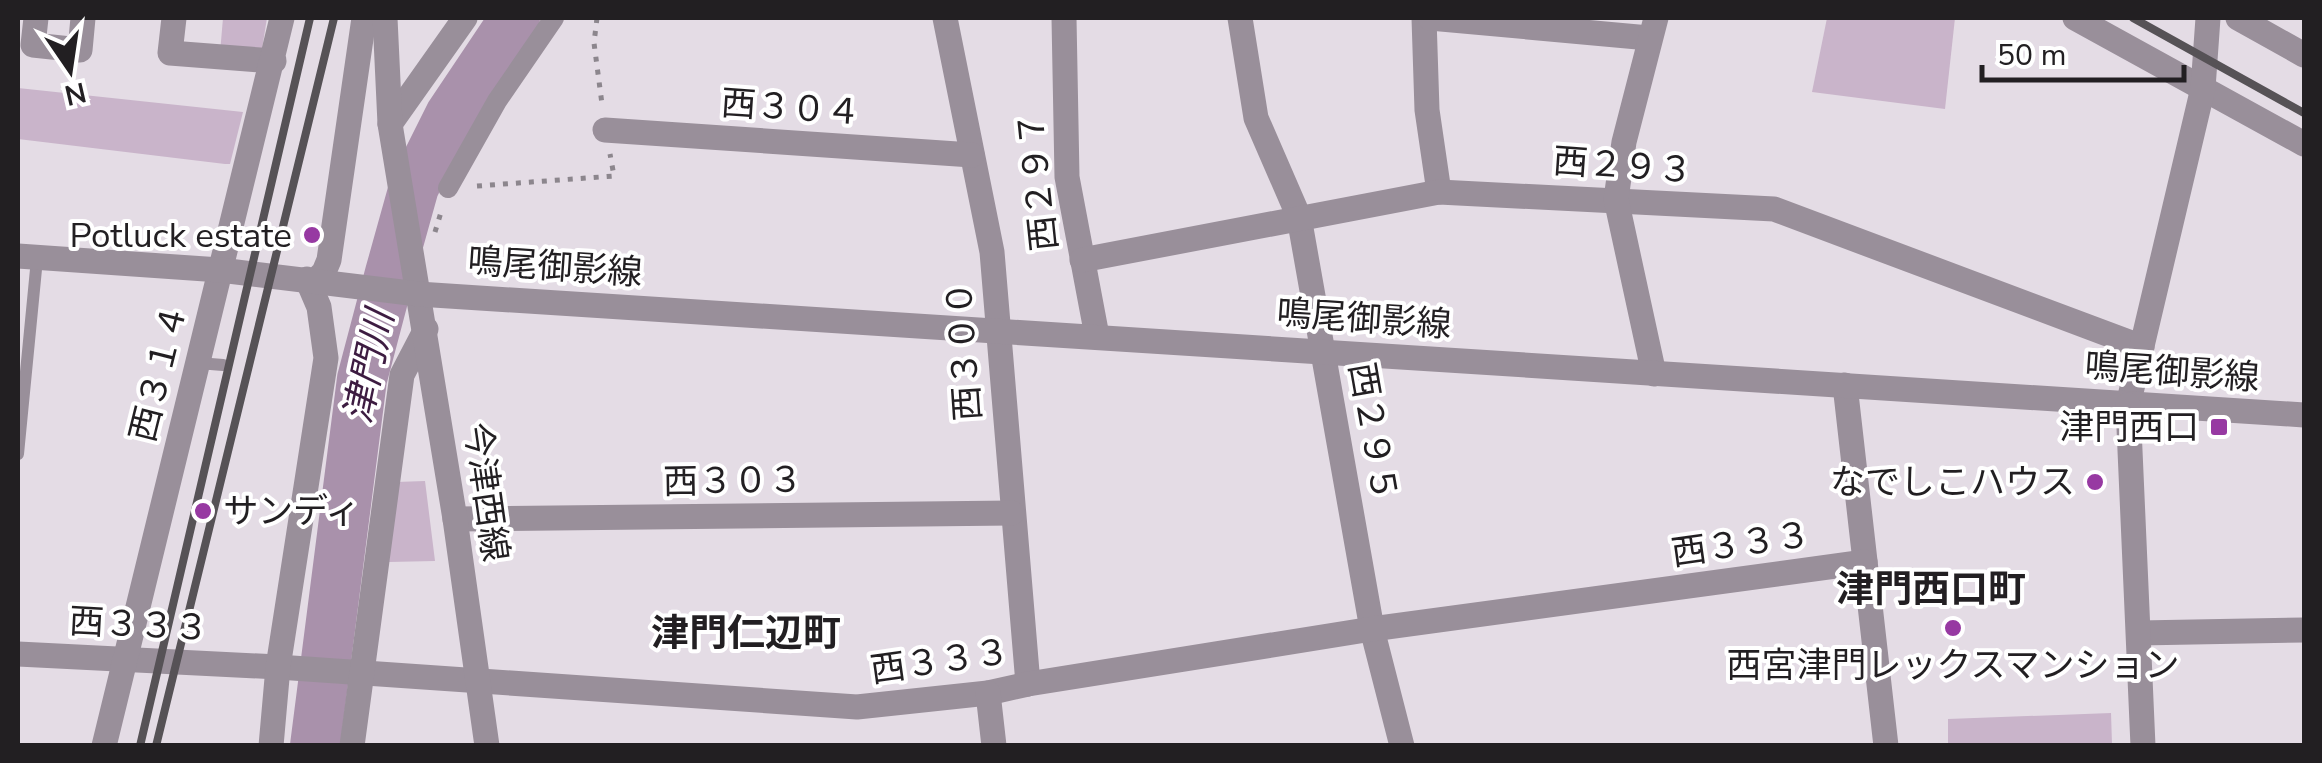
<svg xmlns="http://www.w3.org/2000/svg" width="2322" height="763" font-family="'Nunito Sans','Noto Sans JP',sans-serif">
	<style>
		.green { fill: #c9b4ca }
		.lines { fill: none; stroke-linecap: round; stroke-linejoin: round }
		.river { stroke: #a991ab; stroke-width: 50 }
		.path { stroke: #8c868d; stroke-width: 5; stroke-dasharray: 5 8; stroke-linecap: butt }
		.service { stroke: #998f9a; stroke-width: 12 }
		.pedestrian { stroke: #998f9a; stroke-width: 20 }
		.minor { stroke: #998f9a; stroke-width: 25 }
		.tertiary { stroke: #998f9a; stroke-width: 25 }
		.rail { stroke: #565256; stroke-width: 8 }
		.poi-dot { fill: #9739a2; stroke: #fff; stroke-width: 4 }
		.labels { text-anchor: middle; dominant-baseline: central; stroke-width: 8; stroke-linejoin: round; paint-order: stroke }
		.street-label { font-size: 35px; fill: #221f22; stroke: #fff }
		.poi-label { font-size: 35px; fill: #221f22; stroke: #fff; text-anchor: end }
		.water-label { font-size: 38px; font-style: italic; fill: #3d1c41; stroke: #fff }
		.neighbourhood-label { font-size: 38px; font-weight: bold; fill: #221f22; stroke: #fff }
	</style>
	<rect width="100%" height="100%" fill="#e4dce5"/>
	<g class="green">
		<path d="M223 18H267L262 49 220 53Z"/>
		<path d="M1827 18H1955L1945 109 1812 92Z"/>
		<path d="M18 88 243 112 230 164H225L18 139Z"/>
		<path d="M425 481 435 561 389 562 396 482Z"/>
		<path d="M2111 713 2112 745H1948V719Z"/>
	</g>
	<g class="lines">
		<path class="river" d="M315 746 362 379 390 273 414 187 450 115 515 18"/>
		<g class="path">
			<path d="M597 18 594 43 602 104"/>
			<path d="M477 186 614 176 610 154"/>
			<path d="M435 232 442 209"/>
		</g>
		<g class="service">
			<path d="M198 363 223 365"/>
			<path d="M18 454 37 259"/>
		</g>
		<path class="pedestrian" d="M448 188 497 101 554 18"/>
		<g class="minor">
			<path d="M36 18 33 45 80 50 83 18"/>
			<path d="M174 18 170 53 274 61"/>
			<path d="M945 18 992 252 1028 684"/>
			<path d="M1064 18 1067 177 1097 336"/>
			<path d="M1240 18 1256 118 1299 217 1372 629 1402 746"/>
			<path d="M1424 18 1427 110 1439 192"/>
			<path d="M1430 18 1649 38"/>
			<path d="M2075 18 2304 144"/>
			<path d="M2238 18 2304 55"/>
			<path d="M390 124 465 18"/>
			<path d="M605 130 972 155"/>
			<path d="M1082 260 1439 192 1774 209 2142 347"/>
			<path d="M316 280 324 272 329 260 364 18"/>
			<path d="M1654 374 1616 199 1624 142 1656 18"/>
			<path d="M1845 385 1886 746"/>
			<path d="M2128 405 2203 88 2208 18"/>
			<path d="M455 519 1012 513"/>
			<path d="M2139 633 2304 630"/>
			<path d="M18 654 278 667 857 707 988 693 1028 684 1372 629 1865 562"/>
			<path d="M988 693 994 746"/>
			<path d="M104 746 282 18"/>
			<path d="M271 746 278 667 326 358 319 307 307 279"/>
			<path d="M352 746 402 375 426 329"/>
		</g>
		<g class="tertiary">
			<path d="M385 18 390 124 455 519 487 746"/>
			<path d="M18 256 220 270 418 294 2304 415"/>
			<path d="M2128 405 2143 746"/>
		</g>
		<g class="rail">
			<path d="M2133 18 2304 113"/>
			<path d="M140 746 310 18"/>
			<path d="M156 746 334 18"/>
		</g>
	</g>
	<g class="poi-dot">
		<circle cx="312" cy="235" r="10"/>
		<rect x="2209" y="417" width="20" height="20" rx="5"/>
		<circle cx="2095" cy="482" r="10"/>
		<circle cx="203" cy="511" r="10"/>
		<circle cx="1953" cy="628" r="10"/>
	</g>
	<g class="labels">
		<g class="street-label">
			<text transform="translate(791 108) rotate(4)">西３０４</text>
			<text transform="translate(1623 166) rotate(4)">西２９３</text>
			<text transform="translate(1038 181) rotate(-96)">西２９７</text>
			<text transform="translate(555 267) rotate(4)">鳴尾御影線</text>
			<text transform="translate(1364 319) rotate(4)">鳴尾御影線</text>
			<text transform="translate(964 351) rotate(-94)">西３００</text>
			<text transform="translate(2172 372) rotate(4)">鳴尾御影線</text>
			<text transform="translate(159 373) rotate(-76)">西３１４</text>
			<text transform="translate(1373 432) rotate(80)">西２９５</text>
			<text transform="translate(733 481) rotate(-1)">西３０３</text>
			<text transform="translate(486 492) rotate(82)">今津西線</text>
			<text transform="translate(1741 544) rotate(-8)">西３３３</text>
			<text transform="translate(139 625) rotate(3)">西３３３</text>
			<text transform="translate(940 661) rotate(-8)">西３３３</text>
		</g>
		<g class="poi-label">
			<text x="292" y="235">Potluck estate</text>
			<text x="2199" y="427">津門西口</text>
			<text x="2075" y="482">なでしこハウス</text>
			<text x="223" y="511" text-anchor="start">サンディ</text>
			<text x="1953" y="665" text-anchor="middle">西宮津門レックスマンション</text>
		</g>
		<g class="water-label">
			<text transform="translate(369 367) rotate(-78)">津門川</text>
		</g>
		<g class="neighbourhood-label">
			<text x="1931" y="589">津門西口町</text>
			<text x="746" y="633">津門仁辺町</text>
		</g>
	</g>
	<rect width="2322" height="763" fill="none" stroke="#221f22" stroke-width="40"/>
	<g transform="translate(70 70) rotate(167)" stroke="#ffffff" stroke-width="8" paint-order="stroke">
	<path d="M0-8L18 38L0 25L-18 38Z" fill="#221f22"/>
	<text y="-15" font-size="28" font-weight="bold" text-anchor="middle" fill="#221f22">N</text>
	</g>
	<path d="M1982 65v15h202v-15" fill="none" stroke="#221f22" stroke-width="5"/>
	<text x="1997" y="65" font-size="30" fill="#221f22" stroke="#ffffff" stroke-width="8" paint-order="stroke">50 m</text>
</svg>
